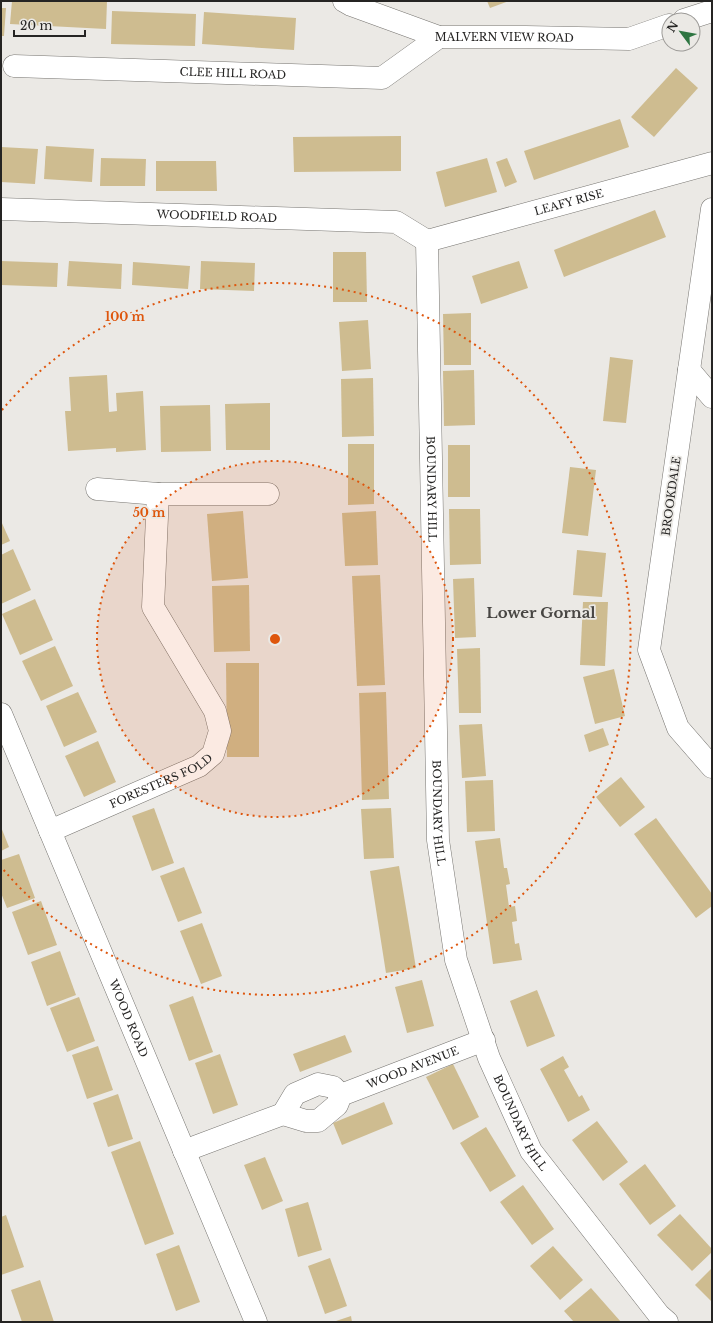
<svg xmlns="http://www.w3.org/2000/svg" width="713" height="1323" font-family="'Libre Baskerville',serif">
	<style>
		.building { fill: #cebc90 }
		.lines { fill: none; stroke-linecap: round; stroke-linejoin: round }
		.minor-casing { stroke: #777571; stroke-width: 23 }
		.minor { stroke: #fff; stroke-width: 22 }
		.ring { fill: none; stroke: #de560d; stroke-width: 2; stroke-dasharray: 2 4 }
		.labels { text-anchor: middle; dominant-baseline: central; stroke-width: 3.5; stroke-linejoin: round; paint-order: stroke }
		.street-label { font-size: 11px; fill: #252423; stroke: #ebe9e5 }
		.district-label { font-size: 15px; font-weight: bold; fill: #484643; stroke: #ebe9e5 }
		.centre { fill: #de560d; stroke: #ebe9e5; stroke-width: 2 }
		.ring-label { font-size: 12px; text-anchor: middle; font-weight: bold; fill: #de560d; stroke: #ebe9e5; stroke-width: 3.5; stroke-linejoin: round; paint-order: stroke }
	</style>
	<rect width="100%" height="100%" fill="#ebe9e5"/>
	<g class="building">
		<path d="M12 1H107L106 29 10 24Z"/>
		<path d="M487 1H509L490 8Z"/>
		<path d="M1 8H6L4 36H1Z"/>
		<path d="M112 11 196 14 195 46 111 44Z"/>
		<path d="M204 12 296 18 294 50 202 44Z"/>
		<path d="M676 68 698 88 654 137 631 117Z"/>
		<path d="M620 119 629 147 534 180 524 151Z"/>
		<path d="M401 136V171L294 172 293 137Z"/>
		<path d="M46 146 94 149 92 182 44 179Z"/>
		<path d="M1 147 38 149 35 184 1 182Z"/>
		<path d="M101 158 146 159 145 186H100Z"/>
		<path d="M487 158 497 192 445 207 436 172Z"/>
		<path d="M507 158 517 182 505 187 496 162Z"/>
		<path d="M156 161H216L217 191H156Z"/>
		<path d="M655 210 666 237 564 277 554 250Z"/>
		<path d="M333 252H366L367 302H333Z"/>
		<path d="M1 261 58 263 57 287 1 285Z"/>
		<path d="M69 261 122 264 121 289 67 286Z"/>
		<path d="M201 261 255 263 254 291 200 289Z"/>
		<path d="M519 261 528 288 481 304 472 276Z"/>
		<path d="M133 262 190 266 188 289 132 285Z"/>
		<path d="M471 313V365H444L443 314Z"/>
		<path d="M368 320 371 369 342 371 339 322Z"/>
		<path d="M610 357 633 360 626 423 603 421Z"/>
		<path d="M474 370 475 425 444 426 443 371Z"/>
		<path d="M107 375 109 412 117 411 116 393 143 391 146 450 116 452V448L68 451 65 411H71L69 377Z"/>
		<path d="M373 378 374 436 342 437 341 379Z"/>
		<path d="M270 403V450H226L225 404Z"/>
		<path d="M210 405 211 451 161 452 160 406Z"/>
		<path d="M348 444H374V504L348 505Z"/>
		<rect x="448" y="445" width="22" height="52"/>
		<path d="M570 467 596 470 588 536 562 533Z"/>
		<path d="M449 509H480L481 564 450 565Z"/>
		<path d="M243 511 248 578 212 581 207 514Z"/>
		<path d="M376 511 378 565 345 566 342 513Z"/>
		<path d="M1 521 10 541 1 545Z"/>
		<path d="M13 549 31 590 1 604V555Z"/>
		<path d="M577 550 606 553 602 597 573 595Z"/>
		<path d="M380 575 385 685 357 686 352 576Z"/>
		<path d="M474 578 476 637 455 638 453 579Z"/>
		<path d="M249 585 250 651 214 652 212 586Z"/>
		<path d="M35 599 53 640 20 655 2 614Z"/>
		<path d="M583 602H608L605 666 580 665Z"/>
		<path d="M55 646 73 686 41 701 22 661Z"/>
		<path d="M480 648 481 713H459L457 649Z"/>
		<path d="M226 663H259V757H227Z"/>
		<path d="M614 669 625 716 595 724 583 677Z"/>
		<path d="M78 692 97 732 64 747 46 706Z"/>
		<path d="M386 692 389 799 362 800 359 693Z"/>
		<path d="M482 724 486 776 462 778 459 725Z"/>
		<path d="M603 728 609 745 589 752 584 735Z"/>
		<path d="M98 741 116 782 84 797 65 756Z"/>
		<path d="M621 777 645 807 620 827 596 797Z"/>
		<path d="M493 780 495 831 467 832 465 781Z"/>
		<path d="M154 808 174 863 152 871 132 816Z"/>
		<path d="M391 808 394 858 364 859 361 809Z"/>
		<path d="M656 818 712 894V906L696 918 634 834Z"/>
		<path d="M1 827 9 847 1 851Z"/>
		<path d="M500 838 504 868H507L510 884 506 885 509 907 515 906 517 921 512 922 515 944 519 943 522 960 493 964 475 841Z"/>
		<path d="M19 854 35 898 7 908 1 893V860Z"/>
		<path d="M399 866 416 968 386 973 370 871Z"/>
		<path d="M184 867 202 913 178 922 160 876Z"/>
		<path d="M41 901 57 945 28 955 12 912Z"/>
		<path d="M202 923 222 976 201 984 180 931Z"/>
		<path d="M60 951 76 995 47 1006 31 962Z"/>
		<path d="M422 980 434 1026 407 1033 395 987Z"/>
		<path d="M537 990 555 1036 527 1047 510 1001Z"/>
		<path d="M193 996 213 1052 189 1061 169 1005Z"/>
		<path d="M79 997 95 1041 67 1052 50 1008Z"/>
		<path d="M345 1035 352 1052 300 1072 293 1054Z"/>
		<path d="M98 1046 113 1090 87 1099 72 1055Z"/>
		<path d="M220 1054 238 1105 213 1114 195 1063Z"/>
		<path d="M563 1056 569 1067 564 1070 579 1097 582 1095 590 1110 568 1122 540 1069Z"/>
		<path d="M453 1064 479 1117 453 1130 426 1077Z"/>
		<path d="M118 1094 133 1139 108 1147 93 1103Z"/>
		<path d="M384 1102 393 1124 342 1145 333 1123Z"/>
		<path d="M597 1121 628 1162 603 1181 572 1140Z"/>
		<path d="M486 1127 516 1176 490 1192 460 1143Z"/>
		<path d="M140 1141 174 1234 145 1245 111 1152Z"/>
		<path d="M265 1157 283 1201 262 1210 244 1165Z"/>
		<path d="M645 1164 676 1206 650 1225 619 1184Z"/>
		<path d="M523 1185 554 1229 532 1245 500 1202Z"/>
		<path d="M308 1202 322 1250 298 1257 285 1209Z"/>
		<path d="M680 1214 712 1249V1252L692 1271 657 1235Z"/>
		<path d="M6 1215 24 1267 1 1275V1217Z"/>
		<path d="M179 1245 200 1302 176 1311 156 1254Z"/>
		<path d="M553 1246 583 1280 560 1300 530 1266Z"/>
		<path d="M330 1258 347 1306 325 1314 308 1266Z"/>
		<path d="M711 1269 712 1270V1302L695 1285Z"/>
		<path d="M40 1280 54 1322H22L11 1290Z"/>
		<path d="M591 1288 621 1322H574L564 1311Z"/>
		<path d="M351 1316 352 1322H333Z"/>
	</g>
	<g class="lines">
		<defs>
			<g id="minor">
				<path id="s1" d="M344 1 351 5 439 37H526L629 39 669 25"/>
				<path d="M684 20 712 11"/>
				<path id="s2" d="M14 66 382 78 439 37"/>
				<path id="s3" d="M1 209 396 222 427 241"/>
				<path d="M712 209 649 650 678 728 712 767"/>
				<path id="s4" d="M427 241 438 840 456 960 489 1058 531 1151 659 1315 667 1322"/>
				<path id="s5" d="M427 241 712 163"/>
				<path d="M689 370 712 397"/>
				<path d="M97 489 158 494H268"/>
				<path id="s6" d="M1 714 256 1322"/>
				<path id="s7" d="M50 831 199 766 213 754 220 731 215 711 153 607 158 494"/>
				<path d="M283 1114 295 1094 318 1084 333 1087 341 1095"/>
				<path id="s8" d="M184 1151 283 1114 306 1121H318L337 1105 341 1095 484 1040"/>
			</g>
		</defs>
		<use href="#minor" class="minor-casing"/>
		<use href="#minor" class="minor"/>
	</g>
	<circle cx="275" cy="639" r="178" fill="#de560d" fill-opacity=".12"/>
	<g class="ring">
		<circle cx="275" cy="639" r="178"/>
		<path d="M2 410A356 356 0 1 1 2 868"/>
	</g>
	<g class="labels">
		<g class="street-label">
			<text stroke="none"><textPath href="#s1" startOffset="167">MALVERN VIEW ROAD</textPath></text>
			<text stroke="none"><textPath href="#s2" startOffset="219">CLEE HILL ROAD</textPath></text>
			<text stroke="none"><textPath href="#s5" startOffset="147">LEAFY RISE</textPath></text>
			<text stroke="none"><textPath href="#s3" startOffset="216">WOODFIELD ROAD</textPath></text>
			<text stroke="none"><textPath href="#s4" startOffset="248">BOUNDARY HILL</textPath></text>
			<text transform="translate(671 496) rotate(-82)">BROOKDALE</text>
			<text stroke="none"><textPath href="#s7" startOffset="122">FORESTERS FOLD</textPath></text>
			<text stroke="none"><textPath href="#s4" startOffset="572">BOUNDARY HILL</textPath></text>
			<text stroke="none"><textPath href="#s6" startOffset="330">WOOD ROAD</textPath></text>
			<text stroke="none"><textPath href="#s8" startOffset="254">WOOD AVENUE</textPath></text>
			<text stroke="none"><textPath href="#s4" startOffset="896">BOUNDARY HILL</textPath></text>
		</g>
		<g class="district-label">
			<text x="541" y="612">Lower Gornal</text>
		</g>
	</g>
	<circle cx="275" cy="639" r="6" class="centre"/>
	<g class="ring-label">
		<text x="125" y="321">100 m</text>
		<text x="149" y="517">50 m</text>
	</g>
	<rect width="713" height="1323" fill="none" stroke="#252423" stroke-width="4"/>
	<g transform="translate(681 32) rotate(302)"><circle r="19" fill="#ebe9e5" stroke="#9c9a97"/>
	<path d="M0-3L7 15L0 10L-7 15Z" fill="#2d7541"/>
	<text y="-6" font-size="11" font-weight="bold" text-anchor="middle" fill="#252423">N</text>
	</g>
	<path d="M14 30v6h71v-6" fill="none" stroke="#252423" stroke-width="2"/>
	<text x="20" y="30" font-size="12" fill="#252423" stroke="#ebe9e5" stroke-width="3" paint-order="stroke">20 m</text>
</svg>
